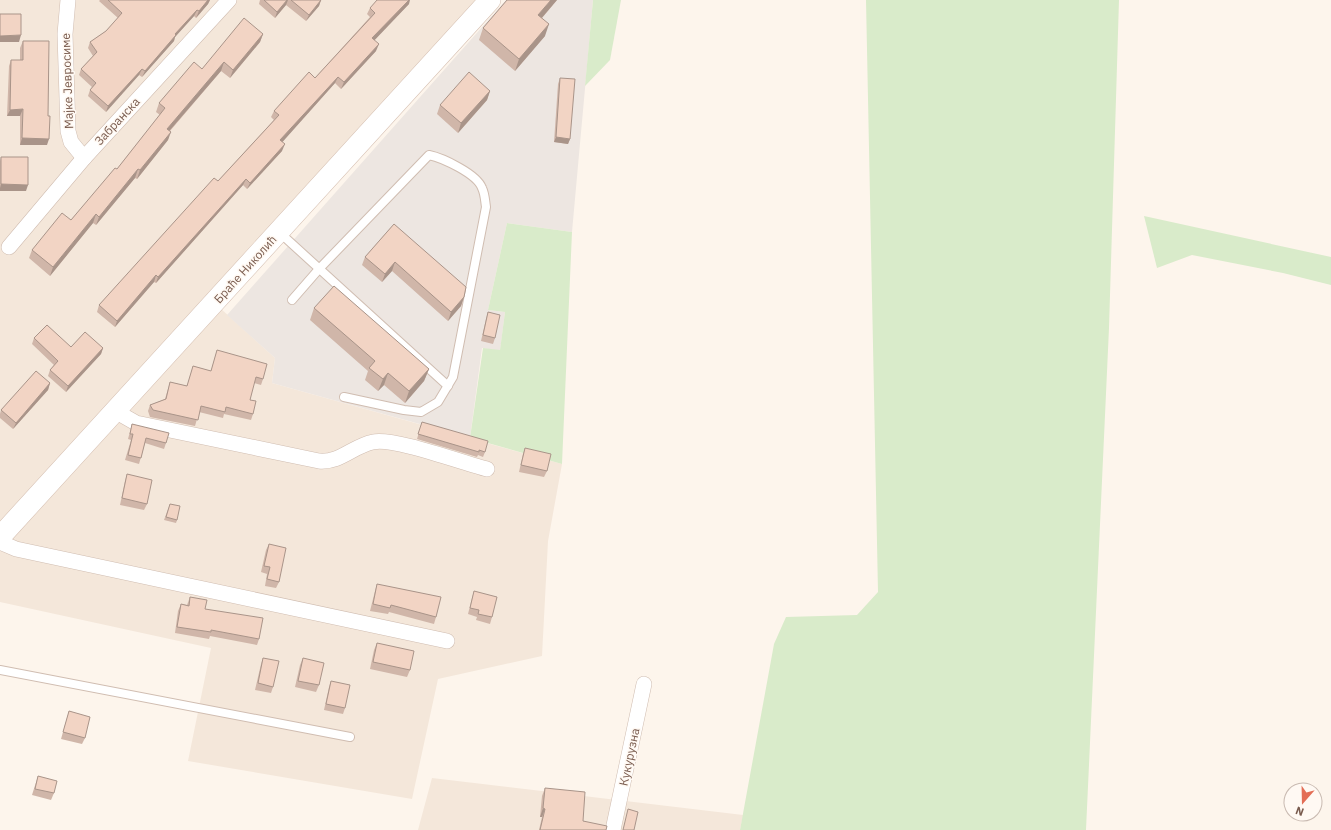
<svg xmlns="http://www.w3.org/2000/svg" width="1331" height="830" font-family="'IBM Plex Sans',sans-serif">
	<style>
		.residential { fill: #f4e7da }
		.industrial { fill: #ede6e1 }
		.green { fill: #d9ebca }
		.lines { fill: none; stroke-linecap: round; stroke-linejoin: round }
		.service-casing { stroke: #d0bdb1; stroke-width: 10 }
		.minor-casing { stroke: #d0bdb1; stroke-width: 16 }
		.secondary-casing { stroke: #d5bfb1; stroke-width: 22 }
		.service { stroke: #fff; stroke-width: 8 }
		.minor { stroke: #fff; stroke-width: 15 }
		.secondary { stroke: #fff; stroke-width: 21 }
		.wall { fill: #d0b6a9 }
		.shaded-wall { fill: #a99489 }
		.building { fill: #f2d4c4; stroke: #a99489 }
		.labels { text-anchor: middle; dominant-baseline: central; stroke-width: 3; stroke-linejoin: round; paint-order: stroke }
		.street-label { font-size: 12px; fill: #795b4e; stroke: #fff9f3 }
	</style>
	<rect width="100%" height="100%" fill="#fdf5ec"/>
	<g class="residential">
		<path d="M0 0H476L208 297 275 358 272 383 562 464 548 541 542 656 438 679 412 799 188 761 211 648 0 602Z"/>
		<path d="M432 778 743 815 740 830H418Z"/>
	</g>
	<path class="industrial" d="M506 0H593L572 232 507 223 488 310 505 312 500 351 482 348 470 438 272 383 275 358 227 315Z"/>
	<g class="green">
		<path d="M593 0H621L610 60 585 86Z"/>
		<path d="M866 0H1119L1109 328 1086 830H740L774 644 786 617 857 615 878 592Z"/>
		<path d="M1144 216 1331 257V285L1283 273 1192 255 1157 268Z"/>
		<path d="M507 223 572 232 562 464 470 438 483 348 500 350 505 312 488 310Z"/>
	</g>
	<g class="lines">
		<defs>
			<g id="service">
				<path d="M279 232 448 386"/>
				<path d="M292 300 319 269 429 155C443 158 477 174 482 188 485 194 485 201 486 207L453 377 438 402 421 412 404 410 344 397"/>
				<path d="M0 670 350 737"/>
			</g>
			<g id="minor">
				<path d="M68 0 65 34 68 131 71 142 84 158"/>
				<path d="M9 247 84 158 229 0"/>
				<path d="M115 411 136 423 319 461C340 463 353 446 373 442 393 437 463 463 487 469"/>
				<path d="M0 542 16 549 447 641"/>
				<path d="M613 830 644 684"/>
			</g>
			<path id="secondary" d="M0 537 490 0"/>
		</defs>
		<use href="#service" class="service-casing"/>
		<use href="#minor" class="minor-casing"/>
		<use href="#secondary" class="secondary-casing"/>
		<use href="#service" class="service"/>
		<use href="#minor" class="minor"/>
		<use href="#secondary" class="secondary"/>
	</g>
	<g class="wall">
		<path d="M100 0H210L208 4 196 18 194 16 175 37 174 41 142 77 139 75 106 112 88 96 90 90 92 87 79 75 81 69 93 56 88 48 90 42 106 31 118 18 99 1Z"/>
		<path d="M260 0H321L319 6 306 21 286 5 275 18 259 4Z"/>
		<path d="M507 0H557L542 18 545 36 515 71 479 40 483 28Z"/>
		<path d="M409 4 374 40 376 51 341 89 335 83 282 142V151L247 189 243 185 156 283 154 282 115 327 97 312 99 305 218 181 274 120 271 117 274 111 315 78 370 17 367 14 370 8Z"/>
		<path d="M263 34 260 42 230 78 221 71 170 131 168 140 137 179 135 178 96 225 93 223 50 276 29 258 32 250 71 220 117 169 160 115 156 112 159 103 202 69Z"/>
		<path d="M23 41 47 145H20V116H7L9 66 11 60H20V48Z"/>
		<path d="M560 78 570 139 568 144 554 142 558 84Z"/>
		<path d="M490 91 487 100 458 133 437 114 440 105Z"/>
		<path d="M1 157 26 191H0V161Z"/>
		<path d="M394 224 464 297 461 306 448 321 392 271 382 282 362 265 365 257Z"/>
		<path d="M314 308 429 369 424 381 405 403 384 385 378 391 365 380 368 371 310 320Z"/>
		<path d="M488 312 495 338 493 344 481 341 486 319Z"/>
		<path d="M34 338 71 347 103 348 101 354 66 392 48 376 50 370 54 365 32 344Z"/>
		<path d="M217 350 263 379 261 385 254 383 250 400 253 414 251 420 224 414 223 418 199 412 195 426 150 417 148 411 150 405 165 399 170 382 187 386 193 366 211 371Z"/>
		<path d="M50 383 48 390 13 429 0 418V414L1 410Z"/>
		<path d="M422 422 485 452 483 457 478 455 477 457 417 439Z"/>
		<path d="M132 424 166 443 164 449 145 443 139 464 125 460 131 440 128 439Z"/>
		<path d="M525 448 547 471 544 477 519 472 523 454Z"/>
		<path d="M127 474 147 504 144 510 120 505 125 481Z"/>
		<path d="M170 504 177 520 176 523 164 520Z"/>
		<path d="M269 544 279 582 276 588 265 586 267 574 261 572 266 550Z"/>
		<path d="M377 584 436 617 434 624 389 612 388 614 370 611 375 591Z"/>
		<path d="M474 591 492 617 490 624 476 620 477 617 468 614 472 598Z"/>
		<path d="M190 597 205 609 259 639 257 645 210 636 209 639 175 633 178 611 181 604 187 605Z"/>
		<path d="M377 643 410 670 407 677 370 669 374 650Z"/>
		<path d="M263 658 273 687 271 693 255 690 261 664Z"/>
		<path d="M303 658 319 685 316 692 295 687 300 665Z"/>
		<path d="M331 681 345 708 343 714 324 710 329 687Z"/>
		<path d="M69 711 85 738 82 744 61 739Z"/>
		<path d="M38 776 54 793 51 800 32 795Z"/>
		<path d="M545 788 583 821 606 830H539L542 817H540L542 796Z"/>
	</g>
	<g class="shaded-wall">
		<path d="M207 0H210L208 4 196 18 199 11Z"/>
		<path d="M287 0H288L286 5 275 18 277 12Z"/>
		<path d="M321 0 319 6 306 21 309 15Z"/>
		<path d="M409 0H410L409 4 370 45 372 38Z"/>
		<path d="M551 0H557L534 27 538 15Z"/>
		<path d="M197 10 194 16 175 37 174 41 142 77 145 71 175 34Z"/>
		<path d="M549 24 545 36 515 71 519 59Z"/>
		<path d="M263 34 260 42 230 78 233 70Z"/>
		<path d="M21 35 19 42H0V36Z"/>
		<path d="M379 44 376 51 341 89 344 82Z"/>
		<path d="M224 62 221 71 164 137 167 129Z"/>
		<path d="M142 69 139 75 106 112 108 106Z"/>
		<path d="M338 77 335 83 278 147 280 140Z"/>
		<path d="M490 91 487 100 458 133 461 123Z"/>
		<path d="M23 109 20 116H7L10 110Z"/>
		<path d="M171 132 168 140 137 179 140 170Z"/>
		<path d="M556 137 570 139 568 144 554 142Z"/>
		<path d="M22 138 49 139 47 145H20Z"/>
		<path d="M285 144 282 151 247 189 250 183Z"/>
		<path d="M138 169 135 178 96 225 99 217Z"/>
		<path d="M246 179 243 185 156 283 158 277Z"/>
		<path d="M1 184 28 185 26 191H0V188Z"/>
		<path d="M96 214 93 223 50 276 53 267Z"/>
		<path d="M395 262 392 271 382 282 385 274Z"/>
		<path d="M156 275 154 282 115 327 117 321Z"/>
		<path d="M464 297 461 306 448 321 451 312Z"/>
		<path d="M103 348 101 354 66 392 68 386Z"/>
		<path d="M429 369 424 381 405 403 409 391Z"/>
		<path d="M388 373 384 385 378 391 383 379Z"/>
		<path d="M50 383 48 390 13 429 16 423Z"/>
		<path d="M543 808 545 809 542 817H540Z"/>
	</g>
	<g class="building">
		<path d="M108 0H208L199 11 197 10 175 34 176 35 145 71 142 69 108 106 90 90 96 83 81 69 97 52 90 42 106 31 122 13Z"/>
		<path d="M264 0H287L277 12Z"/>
		<path d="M291 0H321L309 15Z"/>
		<path d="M377 0H409L372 38 379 44 344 82 338 77 280 140 285 144 250 183 246 179 158 277 156 275 117 321 99 305 214 178 218 181 279 115 274 111 309 72 315 78 375 13 370 8Z"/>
		<path d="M507 0H551L538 15 549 24 519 59 483 28Z"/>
		<path d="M0 14H21V35L0 36Z"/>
		<path d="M244 18 263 34 233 70 224 62 167 129 171 132 140 170 138 169 99 217 96 214 53 267 32 250 62 213 71 220 115 168 117 169 165 108 159 103 194 62 202 69Z"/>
		<path d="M23 41H49L48 116H50L49 139 22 138 23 109 10 110 11 60H23Z"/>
		<path d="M469 72 490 91 461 123 440 105Z"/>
		<path d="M560 78 575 79 570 139 556 137Z"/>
		<path d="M1 157H28V185L1 184Z"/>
		<path d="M394 224 466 287 464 297 451 312 395 262 385 274 365 257Z"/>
		<path d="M334 286 429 369 409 391 388 373 383 379 369 368 375 361 314 308Z"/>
		<path d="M488 312 500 315 495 338 483 335Z"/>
		<path d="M47 325 71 347 85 332 103 348 68 386 50 370 58 361 34 338Z"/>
		<path d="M217 350 267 364 263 379 256 377 250 400 256 401 253 414 226 407 225 412 201 406 198 420 153 410 150 405 166 399 170 382 187 386 193 366 211 371Z"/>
		<path d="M36 371 50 383 16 423 1 410Z"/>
		<path d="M422 422 488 441 485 452 479 450V452L418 434Z"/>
		<path d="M132 424 169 433 166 443 146 438 141 458 128 455 133 434H130Z"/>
		<path d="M525 448 551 454 547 471 521 465Z"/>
		<path d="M127 474 152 480 147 504 122 498Z"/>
		<path d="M170 504 180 506 177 520 166 517Z"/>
		<path d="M269 544 286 548 279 582 267 579 270 567 264 566Z"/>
		<path d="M377 584 441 597 436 617 391 605 390 608 373 604Z"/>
		<path d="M474 591 497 597 492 617 478 614 479 610 470 608Z"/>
		<path d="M190 597 207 600 205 609 263 618 259 639 211 630V632L177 627 181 604 189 606Z"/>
		<path d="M377 643 414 651 410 670 373 662Z"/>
		<path d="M263 658 279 661 273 687 258 683Z"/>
		<path d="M303 658 324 663 319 685 298 681Z"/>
		<path d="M331 681 350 685 345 708 326 704Z"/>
		<path d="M69 711 90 717 85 738 63 732Z"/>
		<path d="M38 776 57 781 54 793 35 789Z"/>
		<path d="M545 788 585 792 583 821 607 826 606 830H540L545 809 543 808Z"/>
		<path d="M628 809 638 812 634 830H623Z"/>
	</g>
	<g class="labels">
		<g class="street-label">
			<text transform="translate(67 81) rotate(-92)">Мајке Јевросиме</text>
			<text transform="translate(117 121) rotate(-47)">Забранска</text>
			<text transform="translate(245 269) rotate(-48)">Браће Николић</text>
			<text transform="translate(629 757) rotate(-78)">Кукурузна</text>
		</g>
	</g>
	<g transform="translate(1303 802) rotate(200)"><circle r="19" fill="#fff9f3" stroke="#c9bab1"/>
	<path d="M0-3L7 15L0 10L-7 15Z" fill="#e36d55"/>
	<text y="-6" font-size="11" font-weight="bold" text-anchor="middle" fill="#795b4e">N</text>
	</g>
</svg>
